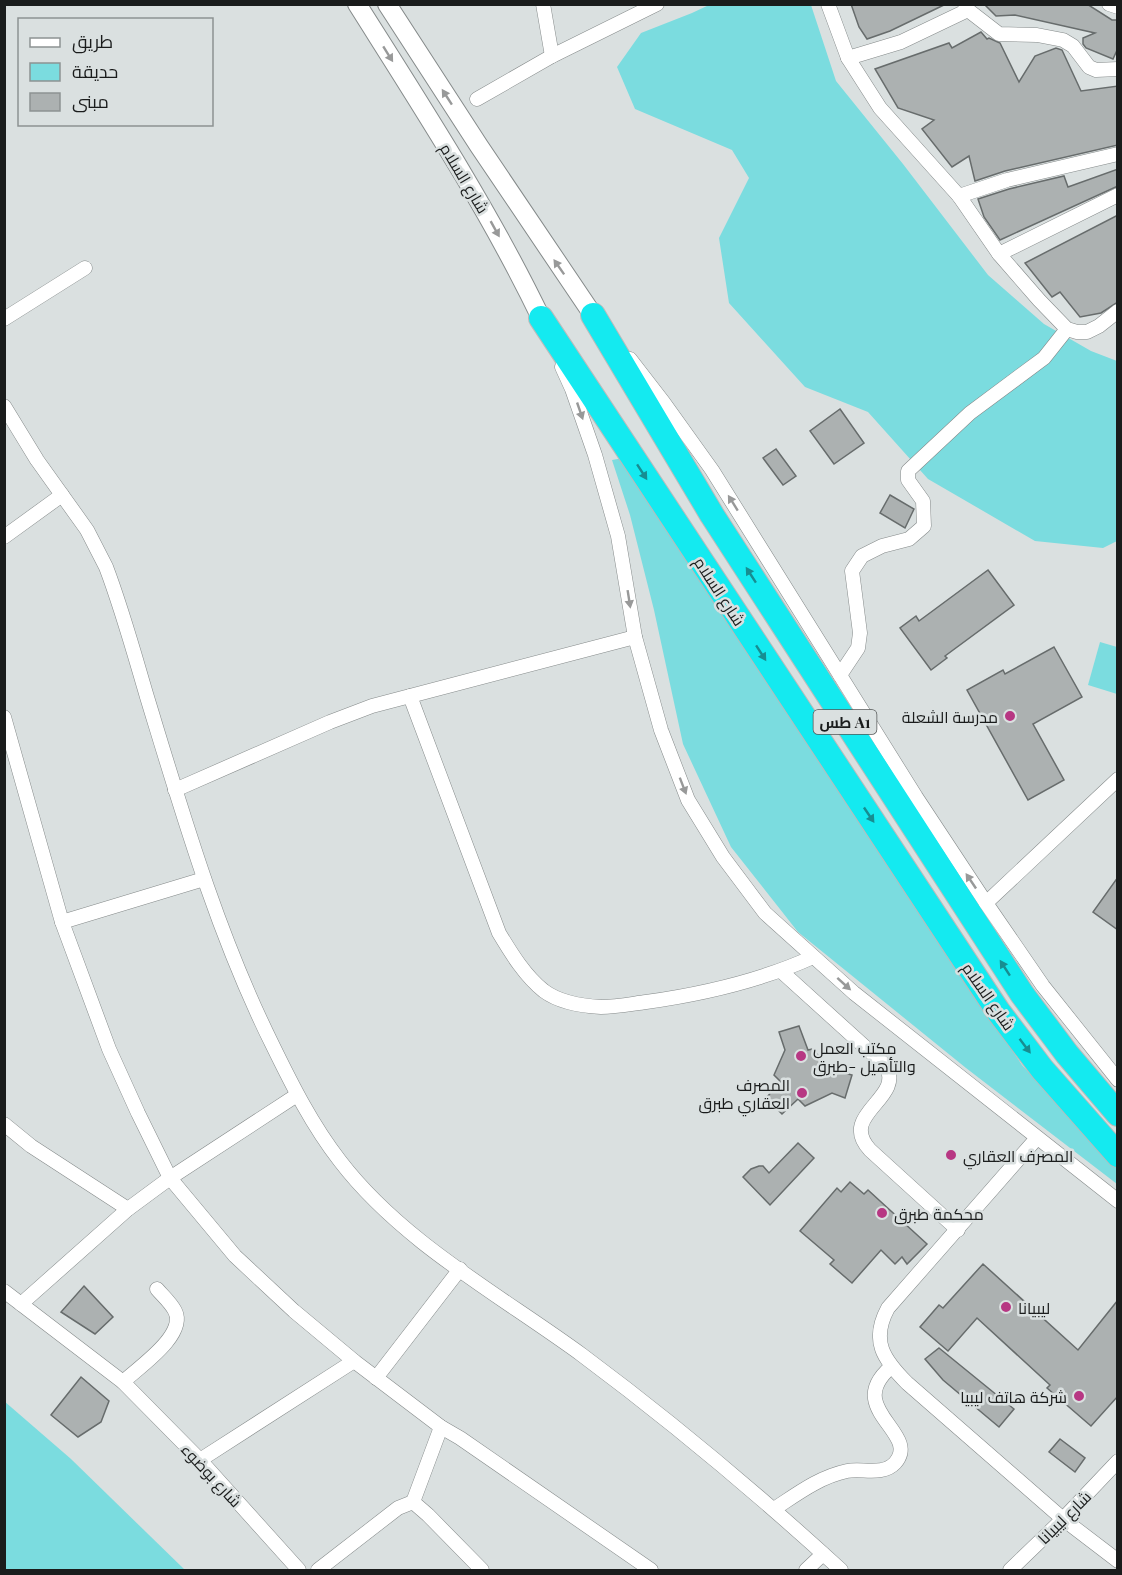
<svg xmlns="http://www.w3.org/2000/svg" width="1122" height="1575" font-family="'Playfair Display',Cairo,serif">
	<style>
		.green { fill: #7bdcdf }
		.building { fill: #acb1b1; stroke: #676c6c; stroke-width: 1.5 }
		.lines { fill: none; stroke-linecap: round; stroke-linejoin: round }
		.street-casing { stroke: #858a8a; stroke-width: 15 }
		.secondary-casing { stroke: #858a8a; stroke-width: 20 }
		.highway-casing { stroke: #babbbb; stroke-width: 26 }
		.street { stroke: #fff; stroke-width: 14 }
		.secondary { stroke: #fff; stroke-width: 18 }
		.highway { stroke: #14eaf0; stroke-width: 24 }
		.oneway { fill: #989999 }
		.oneway2 { fill: #178d91 }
		.poi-dot { fill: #b73783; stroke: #dae0e0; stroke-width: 2 }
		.labels { text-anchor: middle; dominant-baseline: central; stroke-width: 5; stroke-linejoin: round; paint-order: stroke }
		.shield { fill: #dae0e0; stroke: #545757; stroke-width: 1.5 }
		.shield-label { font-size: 15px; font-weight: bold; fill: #1a1c1c }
		.street-label { font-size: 16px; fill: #1a1c1c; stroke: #dae0e0 }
		.poi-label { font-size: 16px; fill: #1a1c1c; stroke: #dae0e0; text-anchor: start }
	</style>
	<rect width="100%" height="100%" fill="#dae0e0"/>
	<g class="green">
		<path d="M709 5H811L836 81 903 164 988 275 1044 324 1091 351 1117 361V541L1103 548 1035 541 928 479 868 412 805 387 729 303 719 238 749 178 732 150 635 109 617 67 641 33 692 13Z"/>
		<path d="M629 457 850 804 1022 1065 1117 1167V1184L966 1068 798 932 731 847 683 744 654 610 630 515 612 460Z"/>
		<path d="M1100 642 1117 647V694L1088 685Z"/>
		<path d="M4 1401 71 1459 185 1570H5Z"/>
	</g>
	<g class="building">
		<path d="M851 4H946L890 31 867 39 859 27Z"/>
		<path d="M984 4H1087L1112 20H1118V48L1113 59 1086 48 1083 44V38L1095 33 1015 15 996 16Z"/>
		<path d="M981 32 987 39 989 38 1000 43 1019 82 1035 56 1056 48 1062 50 1081 91 1118 86V145L1005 171 975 181 969 156 952 167 922 129 934 120 898 108 875 69 949 43 952 48Z"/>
		<path d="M1118 169V186L1000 240 984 217 978 199 1009 189 1064 176 1068 187Z"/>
		<path d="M1118 215V302L1101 313 1080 317 1060 292 1052 297 1025 263Z"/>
		<path d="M840 409 864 443 834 464 810 431Z"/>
		<path d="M776 449 796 476 783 485 763 458Z"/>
		<path d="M890 495 914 509 905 528 880 513Z"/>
		<path d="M988 570 1014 605 945 656 947 658 931 670 900 628 916 616 919 621Z"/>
		<path d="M1054 647 1082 697 1033 724 1064 780 1028 800 967 690 1003 670 1005 674Z"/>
		<path d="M1118 877V930L1093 912Z"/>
		<path d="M799 1026 808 1050 812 1049 833 1070 852 1075 845 1098 832 1093 805 1106 798 1099 782 1114 766 1098 781 1082 774 1075 785 1050 779 1032Z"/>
		<path d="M798 1143 814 1158 770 1205 743 1177 751 1169 759 1166H763L769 1173Z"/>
		<path d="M850 1182 864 1194 868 1190 927 1244 907 1264 902 1257 895 1264 881 1250 852 1283 830 1264 834 1260 800 1231 837 1188 841 1192Z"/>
		<path d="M983 1264 1078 1350 1118 1300V1396L1091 1426 1047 1388 1050 1385 977 1318 948 1351 920 1327 939 1305 943 1308Z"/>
		<path d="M84 1286 113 1317 95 1334 61 1312Z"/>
		<path d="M939 1348 1014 1409 999 1427 943 1380 925 1359Z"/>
		<path d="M81 1377 109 1401 101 1422 78 1437 51 1415Z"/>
		<path d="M1060 1439 1085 1458 1075 1472 1049 1452Z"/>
	</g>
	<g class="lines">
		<defs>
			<g id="street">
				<path d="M543 4 552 56"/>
				<path d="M828 4 848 58 880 108 959 196 999 254 1039 300 1067 329 1077 332H1087L1099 326 1118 311"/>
				<path d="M965 4 968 10 999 34 1037 35 1063 40 1073 46 1089 67 1096 70 1118 69"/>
				<path d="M1109 4 1118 7"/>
				<path d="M848 58 901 42 968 10"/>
				<path d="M477 99 552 56 657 4"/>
				<path d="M959 196 1007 180 1118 154"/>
				<path d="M999 254 1118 195"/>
				<path d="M4 319 85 268"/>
				<path d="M630 359 664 403 712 470 916 797 986 903 1043 986 1118 1080"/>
				<path d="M562 367 572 389 595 455 618 536 635 637 661 730 688 800 723 857 765 913 854 993 1118 1201"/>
				<path d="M4 406 37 460 87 530 106 567C122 609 134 653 147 697 183 815 217 933 272 1044 292 1085 312 1125 340 1161 402 1242 500 1295 582 1355 672 1422 758 1494 841 1570"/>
				<path d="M4 537 62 495"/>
				<path d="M840 675 858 648 860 633 852 571 862 556 882 546 909 539 924 526 923 501 908 480V471L970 413 1044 358 1067 329"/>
				<path d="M410 696 499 933C511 953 525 976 544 991 559 1002 582 1006 601 1007 616 1007 631 1004 646 1002 703 994 760 981 813 957"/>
				<path d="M4 717 62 922 109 1049 138 1113 170 1178 235 1256 294 1311 354 1361 441 1427 460 1438 651 1570"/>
				<path d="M175 790 330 722 372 706 635 637"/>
				<path d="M986 903 1118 779"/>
				<path d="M62 922 204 879"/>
				<path d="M781 971 886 1066C905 1099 837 1114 870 1150L958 1230"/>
				<path d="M4 1124 31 1146 128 1209"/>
				<path d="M1037 1138 888 1308C870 1341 884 1360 907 1383L1063 1519 1118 1561"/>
				<path d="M4 1291 123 1382 200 1460 299 1570"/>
				<path d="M21 1304 128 1209 170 1178 297 1095"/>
				<path d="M376 1378 460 1269"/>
				<path d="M123 1382C139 1367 187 1335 175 1311 171 1303 163 1296 157 1289"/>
				<path d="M200 1460 354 1361"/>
				<path d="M413 1502 441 1427"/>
				<path d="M774 1509C797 1494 819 1477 847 1471 862 1468 883 1476 895 1463 922 1433 842 1409 891 1367"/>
				<path d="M318 1570 398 1508 413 1502 428 1515 482 1570"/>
				<path d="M806 1570 823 1554"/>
				<path d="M1010 1570 1063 1519 1118 1461"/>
			</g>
			<g id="secondary">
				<path d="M357 4C422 107 488 208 541 318"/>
				<path d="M387 4 479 146 593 315"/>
			</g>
			<g id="highway">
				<path d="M593 315 712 515 1022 994 1067 1054 1118 1114"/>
				<path d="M541 318 998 1011 1042 1069 1118 1155"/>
			</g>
		</defs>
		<use href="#street" class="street-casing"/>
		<use href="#secondary" class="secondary-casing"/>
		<use href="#highway" class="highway-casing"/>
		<use href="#street" class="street"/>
		<use href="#secondary" class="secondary"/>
		<use href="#highway" class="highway"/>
	</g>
	<defs><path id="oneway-solid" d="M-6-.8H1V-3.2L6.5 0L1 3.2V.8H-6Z" transform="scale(1.5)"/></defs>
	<g class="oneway">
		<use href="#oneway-solid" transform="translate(388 54) rotate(58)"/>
		<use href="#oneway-solid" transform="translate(447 97) rotate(-123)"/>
		<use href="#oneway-solid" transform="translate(495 229) rotate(61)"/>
		<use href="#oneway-solid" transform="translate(559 267) rotate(-125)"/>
		<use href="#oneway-solid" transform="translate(580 411) rotate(71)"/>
		<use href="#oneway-solid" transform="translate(733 503) rotate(-122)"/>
		<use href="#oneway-solid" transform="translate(629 599) rotate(81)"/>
		<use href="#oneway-solid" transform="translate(683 786) rotate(69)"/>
		<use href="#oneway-solid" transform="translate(971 881) rotate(-124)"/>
		<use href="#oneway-solid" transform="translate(844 984) rotate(42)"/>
	</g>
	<g class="oneway2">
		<use href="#oneway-solid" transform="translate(642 472) rotate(57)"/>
		<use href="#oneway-solid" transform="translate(751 575) rotate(-123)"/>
		<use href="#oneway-solid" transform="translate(761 653) rotate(57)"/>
		<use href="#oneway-solid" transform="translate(869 815) rotate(56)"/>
		<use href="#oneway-solid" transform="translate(1005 968) rotate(-123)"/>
		<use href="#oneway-solid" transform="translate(1025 1046) rotate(53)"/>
	</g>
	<g class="poi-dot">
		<circle cx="1010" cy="716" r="6"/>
		<circle cx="801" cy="1056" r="6"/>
		<circle cx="802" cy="1093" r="6"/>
		<circle cx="951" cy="1155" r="6"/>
		<circle cx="882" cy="1213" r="6"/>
		<circle cx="1006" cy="1307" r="6"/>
		<circle cx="1079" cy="1396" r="6"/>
	</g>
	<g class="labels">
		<rect class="shield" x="813.5" y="710" width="63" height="24" rx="4.5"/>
		<g class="shield-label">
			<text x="845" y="722">طس A1</text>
		</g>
		<g class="street-label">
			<text transform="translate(465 178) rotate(59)">شارع السلام</text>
			<text transform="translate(720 591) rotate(57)">شارع السلام</text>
			<text transform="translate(989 996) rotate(55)">شارع السلام</text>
			<text transform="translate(212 1475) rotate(47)">شارع بوضوء</text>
			<text transform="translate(1064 1517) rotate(-45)">شارع ليبيانا</text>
		</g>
		<g class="poi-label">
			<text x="998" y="716" text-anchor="end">مدرسة الشعلة</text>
			<text x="813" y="1047">مكتب العمل<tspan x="813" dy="18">والتأهيل -طبرق</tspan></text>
			<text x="790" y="1084" text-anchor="end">المصرف<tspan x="790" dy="18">العقاري طبرق</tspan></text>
			<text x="963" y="1155">المصرف العقاري</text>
			<text x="894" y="1213">محكمة طبرق</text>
			<text x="1018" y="1307">ليبيانا</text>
			<text x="1067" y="1396" text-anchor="end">شركة هاتف ليبيا</text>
		</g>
	</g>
	<rect width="1122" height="1575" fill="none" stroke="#1a1c1c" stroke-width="12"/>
	<rect x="18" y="18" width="195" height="108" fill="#dae0e0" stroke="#8d9292" stroke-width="1.5"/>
	<rect x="30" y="38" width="30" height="9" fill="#ffffff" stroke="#8d9292" stroke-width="1.5"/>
	<text x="72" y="48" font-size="18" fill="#1a1c1c">طريق</text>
	<rect x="30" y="63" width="30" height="18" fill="#7bdcdf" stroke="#8d9292" stroke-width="1.5"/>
	<text x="72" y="78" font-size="18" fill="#1a1c1c">حديقة</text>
	<rect x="30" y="93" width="30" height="18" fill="#acb1b1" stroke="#8d9292" stroke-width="1.5"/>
	<text x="72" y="108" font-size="18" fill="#1a1c1c">مبنى</text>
</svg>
